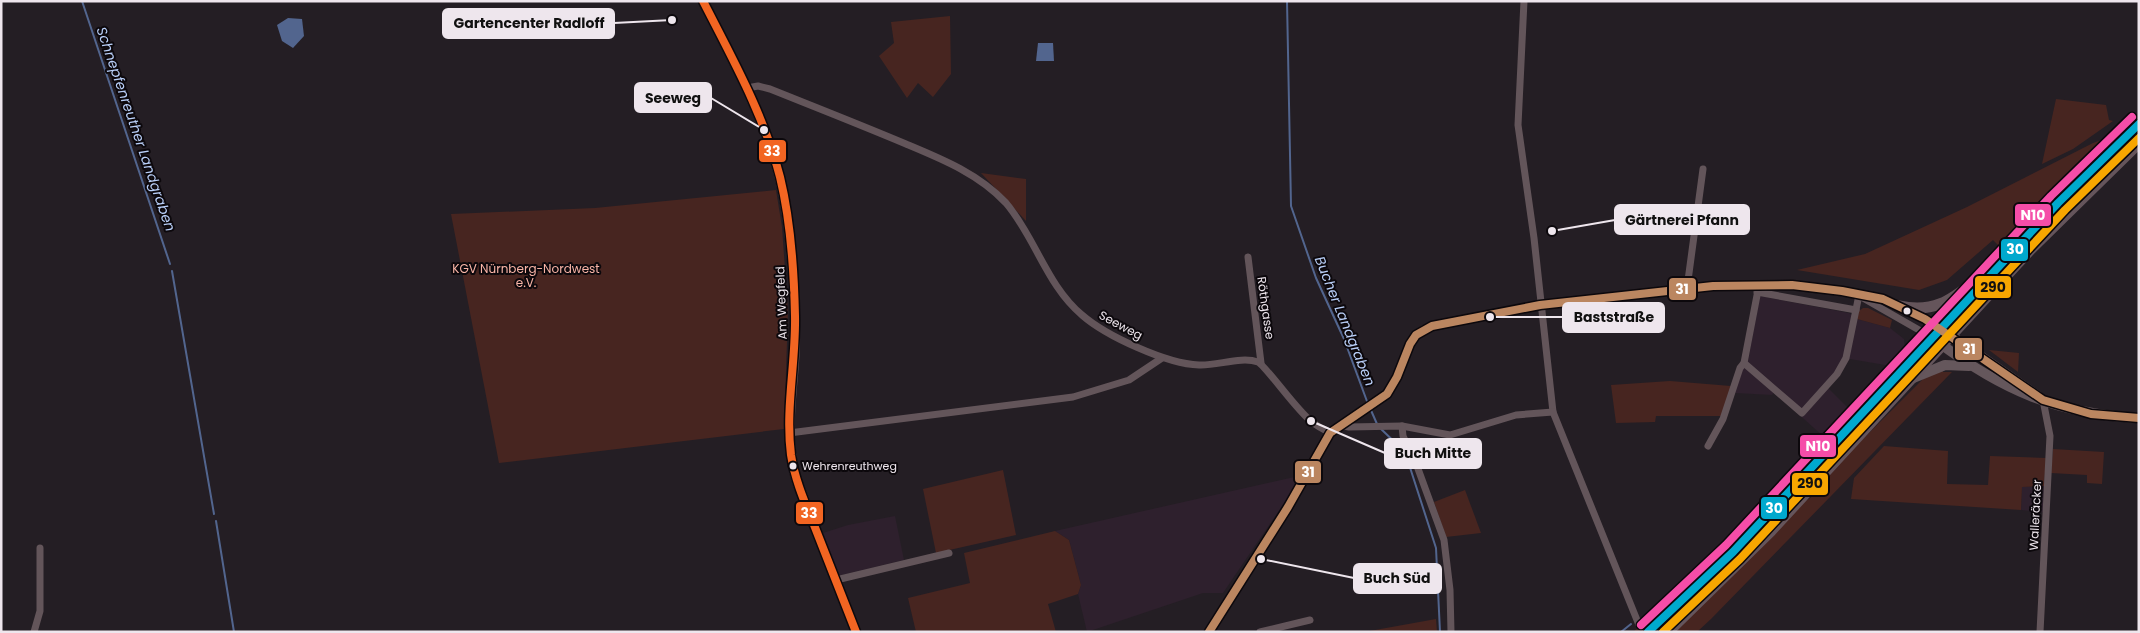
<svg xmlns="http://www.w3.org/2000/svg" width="2140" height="633" font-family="Poppins,sans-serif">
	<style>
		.built { fill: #2e202d }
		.green { fill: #472520 }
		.water { fill: #52658e }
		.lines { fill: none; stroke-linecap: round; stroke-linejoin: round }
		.stream { stroke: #52658e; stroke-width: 2 }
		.street { stroke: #63555a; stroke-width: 7 }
		.secondary { stroke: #65575c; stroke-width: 10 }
		.primary { stroke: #65555b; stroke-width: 11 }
		.bus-1-casing { stroke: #0c080c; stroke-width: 11 }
		.bus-2-casing { stroke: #0c080c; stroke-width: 11 }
		.bus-3-casing { stroke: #0c080c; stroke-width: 11 }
		.bus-4-casing { stroke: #0c080c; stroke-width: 11 }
		.bus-5-casing { stroke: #0c080c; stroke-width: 11 }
		.bus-1 { stroke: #00a9ce; stroke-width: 8 }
		.bus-2 { stroke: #bb8660; stroke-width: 8 }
		.bus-3 { stroke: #f7a600; stroke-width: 8 }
		.bus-4 { stroke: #f54da8; stroke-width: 8 }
		.bus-5 { stroke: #f26522; stroke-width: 8 }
		.bus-dot { fill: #eee6ed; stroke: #0c080c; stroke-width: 2 }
		.labels { text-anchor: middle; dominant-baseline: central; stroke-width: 4; stroke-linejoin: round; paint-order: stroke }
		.bus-label { font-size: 11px; fill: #eee6ed; stroke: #0c080c; text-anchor: start }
		.park-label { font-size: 12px; fill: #fab5a7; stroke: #0c080c }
		.street-label { font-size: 12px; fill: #eee6ed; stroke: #0c080c }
		.water-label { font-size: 14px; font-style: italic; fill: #b9cff8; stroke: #0c080c }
		.leader { fill: none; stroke: #eee6ed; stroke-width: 2 }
		.callout-dot { fill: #eee6ed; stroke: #0c080c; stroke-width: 2 }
		.callout { fill: #eee6ed; stroke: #eee6ed; stroke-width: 2 }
		.callout-label { font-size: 14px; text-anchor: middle; font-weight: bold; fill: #111 }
		.line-badge { stroke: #0c080c; stroke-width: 2 }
		.badge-label { font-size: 14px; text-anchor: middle; font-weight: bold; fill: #fff }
		.pale-badge-label { font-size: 14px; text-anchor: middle; font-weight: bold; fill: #111 }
	</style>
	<rect width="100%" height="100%" fill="#241e24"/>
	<g class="built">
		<path d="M1760 296 1849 313 1857 319 1890 328 1904 339 1905 350 1891 366 1850 359 1828 388 1851 411 1825 438 1774 392 1772 395 1735 393 1741 370 1748 361Z"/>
		<path d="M1303 475 1223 593H1203L1087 632 1078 594 1081 585 1069 540 1055 531Z"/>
		<path d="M2044 486 2043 512 2021 510 2022 487Z"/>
		<path d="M895 516 904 560 838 576 823 533 848 525Z"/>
	</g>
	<g class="green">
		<path d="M950 16 951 74 933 97 918 83 907 98 879 56 894 43 891 22Z"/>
		<path d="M2056 99 2106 105 2109 120 2113 121 2073 149 2042 164Z"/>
		<path d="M2139 129V137L2075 199 1960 321 1958 320 2036 233Z"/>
		<path d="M2109 137 1999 246 1993 240 1947 280 1919 290 1797 270 1865 254 1967 207 2093 143Z"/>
		<path d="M981 173 1026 179V221Z"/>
		<path d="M776 190 782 227 788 312 784 429 499 463 451 214 595 208Z"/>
		<path d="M1863 308H1868L1892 320 1890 328 1857 319 1859 311Z"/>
		<path d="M1913 346 1916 348 1745 533 1652 624 1642 632H1633L1680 592 1742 532Z"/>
		<path d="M1989 350 2019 353 2018 372Z"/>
		<path d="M1925 354C1893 389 1863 424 1832 459 1779 519 1722 574 1664 629L1661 632H1653Z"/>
		<path d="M1943 368V372H1952L1711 619 1697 632H1672L1799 506C1810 498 1830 485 1831 471L1925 377Z"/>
		<path d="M1670 381 1731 386 1722 416H1656L1655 422 1616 423 1611 385Z"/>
		<path d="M1884 446 1948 451 1947 484 1988 485 1990 456 2046 458 2044 486 2022 487 2021 510 1851 499 1854 478Z"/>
		<path d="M2053 449 2104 452 2102 484 2087 483V475L2051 473Z"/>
		<path d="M1003 470 1016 535 936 553 923 489Z"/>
		<path d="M1465 490 1481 533 1446 537 1434 502Z"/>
		<path d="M1055 531 1069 540 1081 585 1078 594 1048 604 1056 632H916L908 598 970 583 964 553Z"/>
		<path d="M1436 619 1437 632H1364Z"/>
	</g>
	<g class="water">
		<path d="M288 18 302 19 304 36 293 48 282 41 277 25Z"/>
		<path d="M1038 43H1053L1054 61H1036Z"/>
	</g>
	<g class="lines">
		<g class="stream">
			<path d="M82 1 170 264"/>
			<path d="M1287 1 1291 206 1316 278 1344 339 1368 404"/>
			<path d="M172 271 214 514"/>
			<path d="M1370 408 1377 424"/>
			<path d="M1380 428 1405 452 1436 548 1440 632"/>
			<path d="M216 521 234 632"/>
			<path d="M1621 632 1631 624"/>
		</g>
		<g class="street">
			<path d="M1524 1 1518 125 1534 238 1553 412 1639 625"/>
			<path d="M747 88 758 86 770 89C815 107 861 125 906 144 942 159 979 174 1006 203 1035 237 1047 286 1082 315 1106 336 1167 364 1199 365 1217 366 1241 356 1258 362 1265 365 1298 412 1311 421 1316 426 1324 429 1330 433"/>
			<path d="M1248 257 1261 363"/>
			<path d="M1687 288 1703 169"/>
			<path d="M1757 292 1856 310"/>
			<path d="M1863 298 1933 338"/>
			<path d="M1744 363 1802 413 1837 374 1846 358 1859 295"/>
			<path d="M1339 425 1349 427 1402 426 1450 435 1516 415 1553 412"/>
			<path d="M1402 426 1403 436 1417 466 1444 540 1450 590 1451 632"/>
			<path d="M789 433 1073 397 1129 380 1162 358"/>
			<path d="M1708 446 1723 419 1740 368 1744 363 1759 285"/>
			<path d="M836 580 949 553"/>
			<path d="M34 632 40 611V548"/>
			<path d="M1209 632 1288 507 1330 433 1387 394 1397 377 1410 344 1423 329 1479 316 1540 305 1713 286 1759 285H1792L1883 299 1941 329"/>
			<path d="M1260 632 1310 620"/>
			<path d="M2040 632 2050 436 2043 400"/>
		</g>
		<g class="secondary">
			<path d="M703 1C729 53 758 104 775 160 788 202 792 248 794 291 795 315 796 339 794 363 791 404 784 444 798 484L856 632"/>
			<path d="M1946 332 2038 396"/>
			<path d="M1938 342C2002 390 2057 414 2139 418"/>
			<path d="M1913 378 1945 365 1969 366"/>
		</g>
		<g class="primary">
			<path d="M1899 306C1937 314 1953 298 1982 276"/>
			<path d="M1648 632 1733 552 2058 203 2139 124"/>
			<path d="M1668 632 1771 531 2031 249 2139 143"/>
		</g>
		<defs>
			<path id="bus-1" d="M1648 632 1733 552 2058 203 2139 124"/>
			<path id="bus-2" d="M1209 632 1288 507 1330 433 1387 394 1397 377 1410 344 1416 335 1432 326 1540 305 1713 286 1792 285 1842 291 1883 299 1925 319 2043 400 2091 414 2139 418"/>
			<path id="bus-3" d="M1663 632 1740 559 2065 210 2139 138"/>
			<path id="bus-4" d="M1641 625 1726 545 2051 196 2132 117"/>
			<path id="bus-5" d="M703 1C732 58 764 115 780 177 791 222 794 269 795 316 796 362 785 409 791 455 795 481 806 505 816 530 829 564 843 598 856 632"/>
		</defs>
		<use href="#bus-1" class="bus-1-casing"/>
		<use href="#bus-2" class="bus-2-casing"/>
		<use href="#bus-3" class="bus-3-casing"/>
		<use href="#bus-4" class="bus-4-casing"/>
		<use href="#bus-5" class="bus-5-casing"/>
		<use href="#bus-1" class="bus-1"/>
		<use href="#bus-2" class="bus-2"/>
		<use href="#bus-3" class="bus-3"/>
		<use href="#bus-4" class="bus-4"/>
		<use href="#bus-5" class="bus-5"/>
	</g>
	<g class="bus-dot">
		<circle cx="1907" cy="311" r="4.5"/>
		<circle cx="793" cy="466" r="4.5"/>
	</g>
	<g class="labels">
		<g class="bus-label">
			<text x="802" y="466">Wehrenreuthweg</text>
		</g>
		<g class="park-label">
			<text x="526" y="268">KGV Nürnberg-Nordwest<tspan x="526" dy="14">e.V.</tspan></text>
		</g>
		<g class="street-label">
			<text transform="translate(781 303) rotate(-92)">Am Wegfeld</text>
			<text transform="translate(1266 308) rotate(82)">Röthgasse</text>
			<text transform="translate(1121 325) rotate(28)">Seeweg</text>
			<text transform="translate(2035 515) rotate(-87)">Walleräcker</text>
		</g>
		<g class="water-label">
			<text transform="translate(136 129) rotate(71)">Schnepfenreuther Landgraben</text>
			<text transform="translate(1345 321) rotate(68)">Bucher Landgraben</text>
		</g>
	</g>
	<path class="leader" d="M672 20L614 23M764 130L711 98M1552 231L1615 220M1490 317L1563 317M1311 421L1385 453M1261 559L1354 578"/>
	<g class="callout-dot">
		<circle cx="672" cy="20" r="5"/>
		<circle cx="764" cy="130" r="5"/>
		<circle cx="1552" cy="231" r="5"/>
		<circle cx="1490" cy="317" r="5"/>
		<circle cx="1311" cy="421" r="5"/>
		<circle cx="1261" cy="559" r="5"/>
	</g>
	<g class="callout">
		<rect x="443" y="9" width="171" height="29" rx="5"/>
		<rect x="635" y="83" width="76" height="29" rx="5"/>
		<rect x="1615" y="205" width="134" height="29" rx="5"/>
		<rect x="1563" y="303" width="101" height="29" rx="5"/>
		<rect x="1385" y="439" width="96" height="29" rx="5"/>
		<rect x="1354" y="564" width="87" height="29" rx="5"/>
	</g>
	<g class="callout-label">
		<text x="529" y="28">Gartencenter Radloff</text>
		<text x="673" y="103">Seeweg</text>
		<text x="1682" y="225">Gärtnerei Pfann</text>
		<text x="1614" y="322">Baststraße</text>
		<text x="1433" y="458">Buch Mitte</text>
		<text x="1397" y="583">Buch Süd</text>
	</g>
	<g class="line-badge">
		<rect x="758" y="139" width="29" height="24" rx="5" fill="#f26522"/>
		<rect x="2014" y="203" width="38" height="24" rx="5" fill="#f54da8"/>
		<rect x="2000" y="238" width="29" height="24" rx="5" fill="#00a9ce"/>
		<rect x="1974" y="275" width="38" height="24" rx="5" fill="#f7a600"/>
		<rect x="1668" y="277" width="29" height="24" rx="5" fill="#bb8660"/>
		<rect x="1954" y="337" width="29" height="24" rx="5" fill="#bb8660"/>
		<rect x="1799" y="434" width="38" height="24" rx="5" fill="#f54da8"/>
		<rect x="1294" y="460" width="28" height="24" rx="5" fill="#bb8660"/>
		<rect x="1791" y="472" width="38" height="24" rx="5" fill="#f7a600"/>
		<rect x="1760" y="496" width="28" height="24" rx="5" fill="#00a9ce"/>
		<rect x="795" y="501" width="29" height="24" rx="5" fill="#f26522"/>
	</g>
	<g class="badge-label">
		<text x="772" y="156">33</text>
		<text x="2033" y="220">N10</text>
		<text x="2015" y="254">30</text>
		<text x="1682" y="294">31</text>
		<text x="1969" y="354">31</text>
		<text x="1818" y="451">N10</text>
		<text x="1308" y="477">31</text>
		<text x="1774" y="513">30</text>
		<text x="809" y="518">33</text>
	</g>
	<g class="pale-badge-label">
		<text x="1993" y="292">290</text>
		<text x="1810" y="488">290</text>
	</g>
	<rect width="2140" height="633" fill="none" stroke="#eee6ed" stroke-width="5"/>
</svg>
